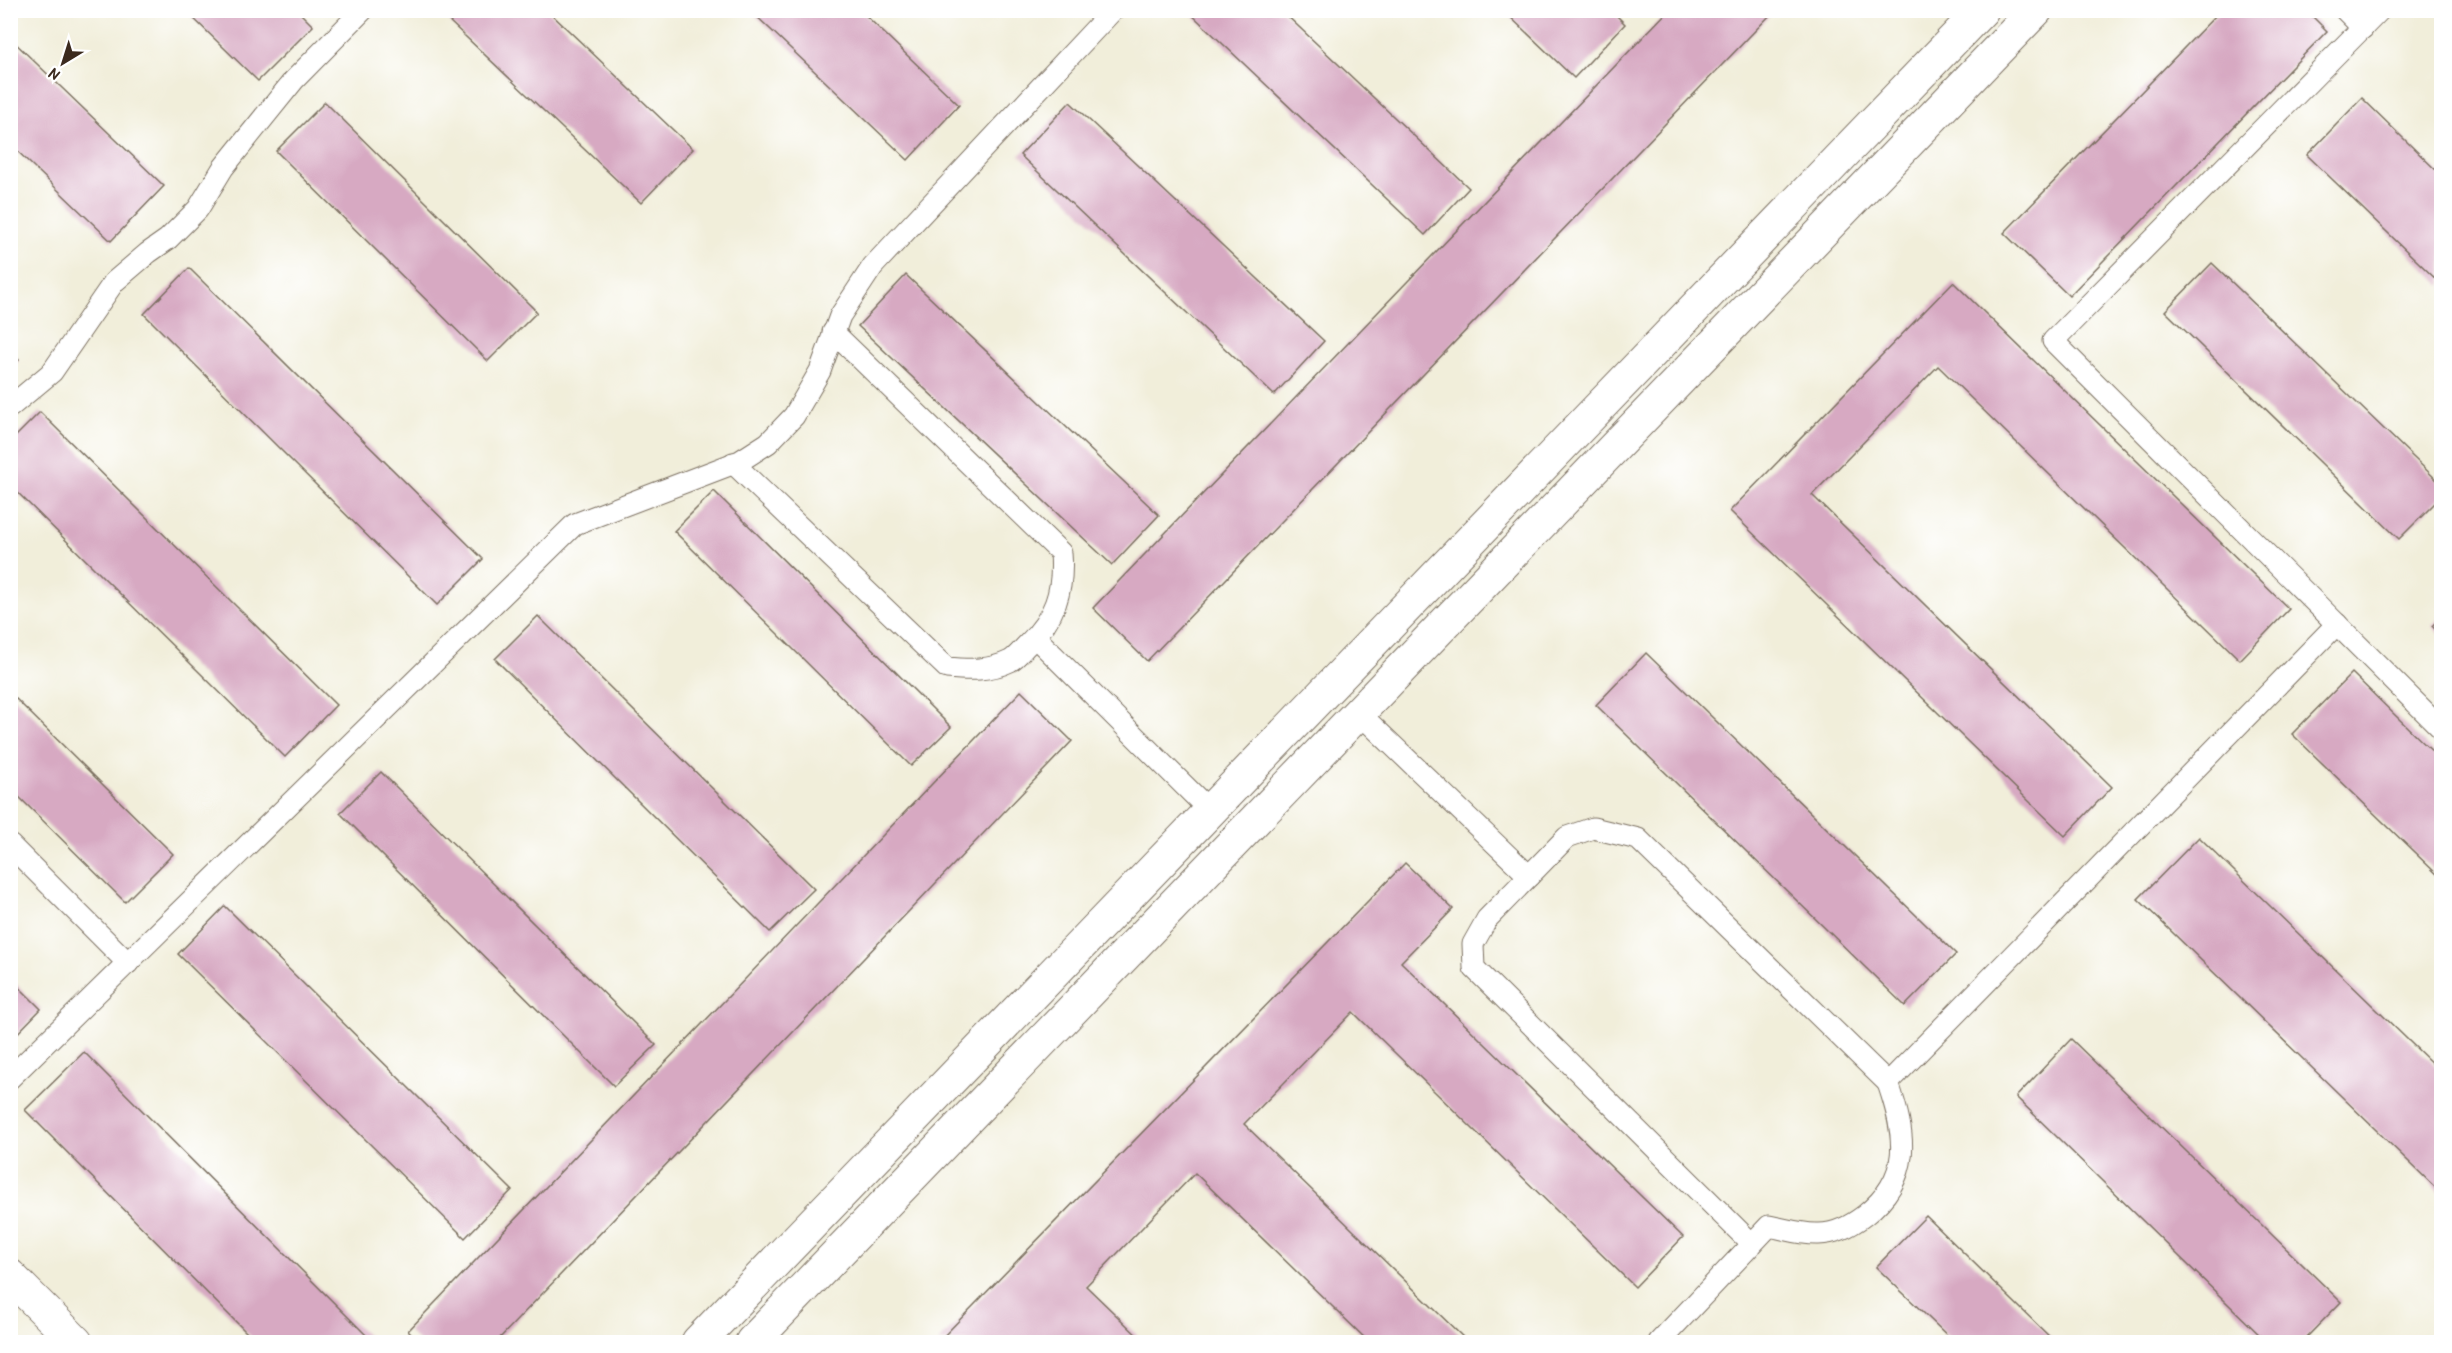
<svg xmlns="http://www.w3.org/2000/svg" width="2452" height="1353" font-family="'Patrick Hand',sans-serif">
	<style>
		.building { fill: #d7a9c2 }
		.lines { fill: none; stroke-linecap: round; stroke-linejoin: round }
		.service-casing { stroke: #7b6f60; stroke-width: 23 }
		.minor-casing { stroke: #7b6f60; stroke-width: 35 }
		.tertiary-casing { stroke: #7b6f60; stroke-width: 35 }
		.service { stroke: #fff; stroke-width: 21 }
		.minor { stroke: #fff; stroke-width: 33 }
		.tertiary { stroke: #fff; stroke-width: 33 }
	</style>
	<rect width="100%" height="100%" fill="#fff"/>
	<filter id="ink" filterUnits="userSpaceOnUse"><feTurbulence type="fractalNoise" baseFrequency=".0167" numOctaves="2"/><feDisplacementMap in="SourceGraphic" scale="12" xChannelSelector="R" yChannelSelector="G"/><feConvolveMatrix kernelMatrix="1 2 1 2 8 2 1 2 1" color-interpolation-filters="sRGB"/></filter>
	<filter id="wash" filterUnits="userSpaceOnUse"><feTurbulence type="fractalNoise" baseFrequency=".008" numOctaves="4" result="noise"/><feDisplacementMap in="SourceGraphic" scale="24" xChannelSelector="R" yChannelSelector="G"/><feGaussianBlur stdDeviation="1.35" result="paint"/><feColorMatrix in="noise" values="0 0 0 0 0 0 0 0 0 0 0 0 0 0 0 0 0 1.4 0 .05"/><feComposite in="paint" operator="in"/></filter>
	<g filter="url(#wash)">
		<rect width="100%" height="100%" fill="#f1eeda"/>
		<g id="blocks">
			<g class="building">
				<path d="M185 10H297L313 26 258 81Z"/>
				<path d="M454 10H547L693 149 641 203 447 19Z"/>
				<path d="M750 10H860L959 105 908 160Z"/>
				<path d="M1187 10H1281L1469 188 1425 235Z"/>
				<path d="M1503 10H1611L1625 24 1574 78Z"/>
				<path d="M1669 10H1775L1147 661 1093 608Z"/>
				<path d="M2221 10H2306L2327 31 2069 296 2004 233Z"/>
				<path d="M10 38 164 186 111 241 10 144Z"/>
				<path d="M2362 98 2442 176V285L2307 155Z"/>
				<path d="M325 102 537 312 488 361 276 151Z"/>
				<path d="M1070 102 1324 341 1274 395 1020 155Z"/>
				<path d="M2212 263 2442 485V496L2399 539 2165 311Z"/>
				<path d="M189 268 483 559 437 605 144 314Z"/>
				<path d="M906 275 1159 515 1112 565 858 326Z"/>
				<path d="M1953 282 2289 609 2240 660 1938 366 1812 495 2112 787 2065 836 1730 511Z"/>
				<path d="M10 352 19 360 10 369Z"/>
				<path d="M40 412 336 705 285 757 10 485V442Z"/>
				<path d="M714 491 951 727 911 766 674 531Z"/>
				<path d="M538 616 814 889 770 932 495 659Z"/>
				<path d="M2442 616V636L2432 626Z"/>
				<path d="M1646 653 1956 954 1905 1006 1596 705Z"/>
				<path d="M2352 673 2442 761V879L2292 734Z"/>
				<path d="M1021 691 1072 741 496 1342H419L408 1331Z"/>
				<path d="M10 693 173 854 125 902 10 788Z"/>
				<path d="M381 772 656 1045 614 1086 340 813Z"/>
				<path d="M2199 837 2442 1073V1194L2138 899Z"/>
				<path d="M1405 863 1453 909 1401 962 1683 1237 1635 1287 1353 1012 1244 1124 1468 1342H1369L1195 1173 1086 1286 1144 1342H1036L1033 1340 1031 1342H938Z"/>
				<path d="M225 906 512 1190 465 1238 178 954Z"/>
				<path d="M10 978 41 1009 10 1041Z"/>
				<path d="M2071 1039 2341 1302 2302 1342H2267L2016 1097Z"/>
				<path d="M84 1052 373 1342H256L25 1110Z"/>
				<path d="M1926 1216 2055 1342H1954L1876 1267Z"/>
			</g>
		</g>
	</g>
	<g filter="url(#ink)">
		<use href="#blocks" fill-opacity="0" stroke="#7b6f60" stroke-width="1.5"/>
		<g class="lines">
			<defs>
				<g id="service">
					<path d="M2345 10 2363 28"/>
					<path d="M2380 10 2053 341 2442 729"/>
					<path d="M10 407 52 372 114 282 148 253 168 239 198 209 223 168 294 80 363 10"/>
					<path d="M733 463 947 668C969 670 990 671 1010 661 1017 657 1022 650 1027 645 1055 618 1064 591 1061 553L833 332"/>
					<path d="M1035 637 1210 811"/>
					<path d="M1359 713 1529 876"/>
					<path d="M10 845 128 963"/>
					<path d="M10 1078 575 524 740 461 768 443 794 416 820 371 840 316 873 266 1113 10"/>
					<path d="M1752 1244 1474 968 1473 944 1487 919 1567 837 1593 828 1638 839 1888 1083"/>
					<path d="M1659 1342 1769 1226C1785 1229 1803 1235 1819 1234 1836 1234 1852 1225 1865 1215 1913 1177 1906 1136 1888 1083L2337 624"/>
				</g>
				<path id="minor" d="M10 1276 76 1342"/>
				<g id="tertiary">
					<path d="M698 1342 1982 10"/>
					<path d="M752 1342 2036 10"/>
				</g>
			</defs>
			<use href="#service" class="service-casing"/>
			<use href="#minor" class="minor-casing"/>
			<use href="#tertiary" class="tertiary-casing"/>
			<use href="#service" class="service"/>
			<use href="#minor" class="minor"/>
			<use href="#tertiary" class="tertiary"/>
		</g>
	</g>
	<rect width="2452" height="1353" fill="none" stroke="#fff" stroke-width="36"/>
	<g transform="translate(63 63) rotate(218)" stroke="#ffffff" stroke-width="4.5" paint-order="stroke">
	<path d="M0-4.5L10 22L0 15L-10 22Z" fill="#3b2a1e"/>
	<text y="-9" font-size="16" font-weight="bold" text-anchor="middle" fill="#3b2a1e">N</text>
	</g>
</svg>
